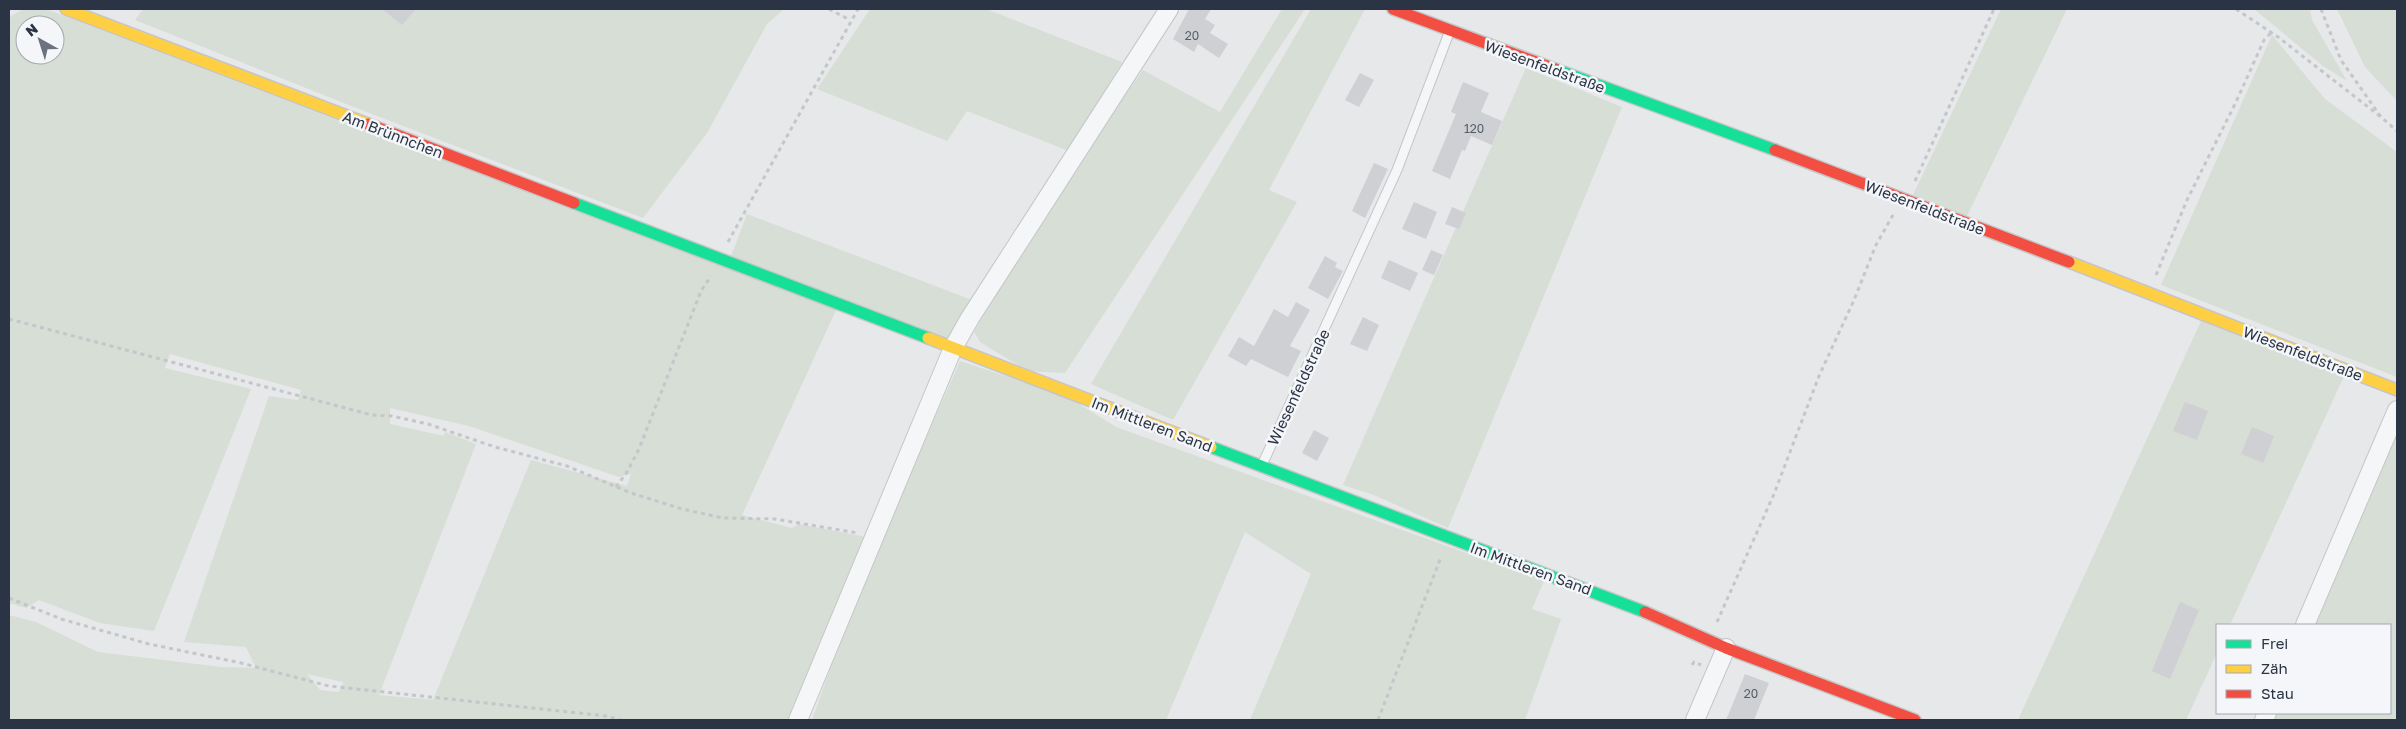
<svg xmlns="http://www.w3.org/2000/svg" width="2406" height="729" font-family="'Golos Text',sans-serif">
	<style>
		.green { fill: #d6ded6; fill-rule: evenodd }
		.building { fill: #ced0d3 }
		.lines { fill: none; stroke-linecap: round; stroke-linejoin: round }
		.lane-casing { stroke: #c4c6c8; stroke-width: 11 }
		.street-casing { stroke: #c4c6c8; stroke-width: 20 }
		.fast-casing { stroke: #c4c6c8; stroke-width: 14 }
		.slow-casing { stroke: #c4c6c8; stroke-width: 14 }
		.jam-casing { stroke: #c4c6c8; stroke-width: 14 }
		.path { stroke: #c5c6ca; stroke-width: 3; stroke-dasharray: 4 4; stroke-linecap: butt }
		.lane { stroke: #f5f6f7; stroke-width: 9 }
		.street { stroke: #f5f6f7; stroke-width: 18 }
		.fast { stroke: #16e098; stroke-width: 11 }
		.slow { stroke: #ffcf43; stroke-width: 11 }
		.jam { stroke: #f24e42; stroke-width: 11 }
		.labels { text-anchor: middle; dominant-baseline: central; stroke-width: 5; stroke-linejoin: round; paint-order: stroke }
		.number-label { font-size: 12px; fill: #545c69 }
		.street-label { font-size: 15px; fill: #2b3445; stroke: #f4f6f9 }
	</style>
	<rect width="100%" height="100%" fill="#e6e8ea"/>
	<g class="green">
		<path d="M24 9H46L836 310 742 515 792 528 799 524 866 537 791 720H9V615L36 622 98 652 221 667 256 668 246 647 184 642 269 396 298 400 301 390 170 354 165 368 251 389 154 631 100 623 39 600 26 608 9 603V21L11 16ZM25 25H55V55H25ZM390 408 469 426 619 477 631 474 627 486 531 460 433 700 379 695 476 444 445 432 444 436 390 424ZM307 674 343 682V683L339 692 320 690Z"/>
		<path d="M143 9H784L767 24 707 133 643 218 359 109 135 20Z"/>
		<path d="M870 9H986L1122 62 1069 151 967 111 947 141 817 89Z"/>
		<path d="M1282 9H1305L1065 373 1028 371 980 342 974 332 1067 177 1143 70 1220 112Z"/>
		<path d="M1311 9H1365L1269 190 1297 202 1173 420 1091 384Z"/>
		<path d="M2001 9H2067L1967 216 1913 195Z"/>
		<path d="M2254 9H2310L2312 20 2347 81 2323 66Z"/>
		<path d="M2337 9H2397V101L2365 67Z"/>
		<path d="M2272 35 2325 99 2397 152V377L2161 285Z"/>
		<path d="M1526 68 1622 107 1448 528 1374 495 1343 485Z"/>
		<path d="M747 214 972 300 950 340 730 259Z"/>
		<path d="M2201 321 2344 376 2230 625H2217V653L2186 720H2018Z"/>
		<path d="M960 361 1068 397 1116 427 1544 581 1532 609 1561 619 1525 720H1250L1311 574 1245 532 1166 720H812L855 598Z"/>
		<path d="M2397 422V720H2272L2275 713H2390V625H2312Z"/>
	</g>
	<g class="building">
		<path d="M382 9H416L402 25Z"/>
		<path d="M1189 9H1211L1205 19 1215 25 1210 33 1228 44 1219 58 1198 44 1194 52 1173 39Z"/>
		<path d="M1360 73 1374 80 1359 107 1345 100Z"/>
		<path d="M1463 82 1489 93 1481 112 1502 121 1492 145 1471 136 1465 151 1462 150 1450 179 1432 171 1456 114 1451 112Z"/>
		<path d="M1374 163 1388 169 1365 218 1352 211Z"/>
		<path d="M1414 202 1437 212 1426 239 1402 229Z"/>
		<path d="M1452 207 1466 213 1459 229 1445 224Z"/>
		<path d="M1431 250 1443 255 1434 275 1422 270Z"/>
		<path d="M1325 256 1337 263 1335 267 1343 271 1328 299 1308 288Z"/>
		<path d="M1389 260 1418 273 1410 291 1381 278Z"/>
		<path d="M1296 302 1310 310 1290 346 1301 351 1288 377 1251 359 1246 366 1228 356 1239 337 1254 346 1274 309 1288 317Z"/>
		<path d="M1363 317 1379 325 1367 351 1350 344Z"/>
		<path d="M2185 402 2208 411 2197 440 2173 431Z"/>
		<path d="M2252 427 2274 436 2263 463 2241 454Z"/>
		<path d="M1314 430 1329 438 1317 461 1302 453Z"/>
		<path d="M2180 602 2199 610 2170 679 2152 671Z"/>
		<path d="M1745 674 1769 683 1754 720H1726Z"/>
	</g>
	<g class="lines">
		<defs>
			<path id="lane" d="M1262 465 1397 170 1449 33"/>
			<g id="street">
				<path d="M2305 625 2397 410"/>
				<path d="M798 720 953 348 970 318 1169 9"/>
				<path d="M1695 720 1726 648"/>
				<path d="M2264 720 2267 713"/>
			</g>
			<g id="fast">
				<path d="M1555 69 1775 150"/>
				<path d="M574 203 928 338"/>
				<path d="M1211 447 1645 612"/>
			</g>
			<g id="slow">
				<path d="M66 9 368 124"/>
				<path d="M2069 262 2397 390"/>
				<path d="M928 338 1211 447"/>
			</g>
			<g id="jam">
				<path d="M1393 9 1555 69"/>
				<path d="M368 124 574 203"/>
				<path d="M1775 150 2069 262"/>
				<path d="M1645 612 1726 648 1915 720"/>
			</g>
		</defs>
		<use href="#lane" class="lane-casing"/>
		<use href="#street" class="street-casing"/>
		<use href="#fast" class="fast-casing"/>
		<use href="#slow" class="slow-casing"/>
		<use href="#jam" class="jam-casing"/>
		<g class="path">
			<path d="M829 9 850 20"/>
			<path d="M2236 9 2278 37 2381 117"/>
			<path d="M2321 9 2341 60 2381 117 2397 131"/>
			<path d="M1915 181 1994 9"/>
			<path d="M728 242 858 9"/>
			<path d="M2156 275 2187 200 2236 102 2264 40 2271 33"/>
			<path d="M9 319 372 415 392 416 428 424 495 447 567 466 631 493 682 509 723 518 775 519 858 533"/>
			<path d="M616 487 627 472 639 449 701 291 711 276"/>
			<path d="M9 598 61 619 149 644 241 663 329 686 606 716 621 720"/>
			<path d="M1717 622 1774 494 1819 376 1854 300 1876 245 1893 215"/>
			<path d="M1692 665 1694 662 1701 665"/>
			<path d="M1378 720 1441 557"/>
		</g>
		<use href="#lane" class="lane"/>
		<use href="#street" class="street"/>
		<use href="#fast" class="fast"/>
		<use href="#slow" class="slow"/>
		<use href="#jam" class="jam"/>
	</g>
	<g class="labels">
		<g class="number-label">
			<text x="1192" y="35">20</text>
			<text x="1474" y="128">120</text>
			<text x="1751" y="693">20</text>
		</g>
		<g class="street-label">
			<text transform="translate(1545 66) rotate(20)">Wiesenfeldstraße</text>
			<text transform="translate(393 134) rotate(21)">Am Brünnchen</text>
			<text transform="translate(1925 207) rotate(21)">Wiesenfeldstraße</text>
			<text transform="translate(2303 353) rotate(21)">Wiesenfeldstraße</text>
			<text transform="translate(1298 387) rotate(-65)">Wiesenfeldstraße</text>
			<text transform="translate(1152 424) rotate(21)">Im Mittleren Sand</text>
			<text transform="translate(1531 568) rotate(20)">Im Mittleren Sand</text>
		</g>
	</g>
	<rect width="2406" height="729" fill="none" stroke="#2b3445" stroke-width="20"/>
	<rect x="2216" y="624" width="175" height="90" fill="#f4f6f9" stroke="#a4a8b1"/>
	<rect x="2226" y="640" width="25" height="8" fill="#16e098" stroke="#a4a8b1"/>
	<text x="2261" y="649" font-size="15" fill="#2b3445">Frei</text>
	<rect x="2226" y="665" width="25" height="8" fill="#ffcf43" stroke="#a4a8b1"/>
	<text x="2261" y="674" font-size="15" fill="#2b3445">Zäh</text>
	<rect x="2226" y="690" width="25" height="8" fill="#f24e42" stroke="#a4a8b1"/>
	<text x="2261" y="699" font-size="15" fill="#2b3445">Stau</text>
	<g transform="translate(40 40) rotate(321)"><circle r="24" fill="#f4f6f9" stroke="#a4a8b1"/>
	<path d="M0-4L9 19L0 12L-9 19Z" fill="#6c737f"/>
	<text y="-8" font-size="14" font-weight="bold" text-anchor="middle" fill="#2b3445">N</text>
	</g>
</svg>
